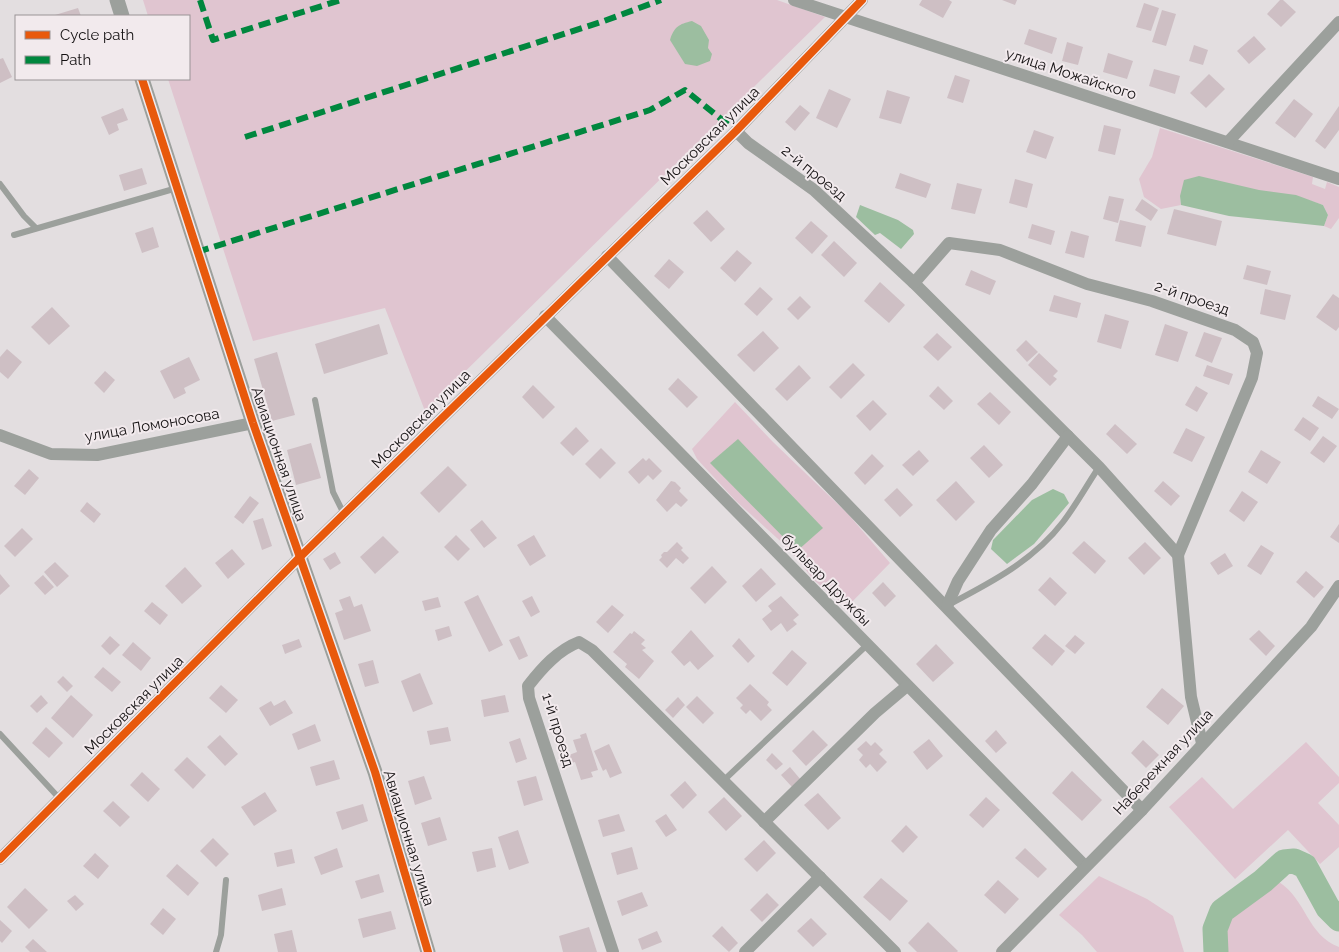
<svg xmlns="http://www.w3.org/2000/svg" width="1339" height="952" font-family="Raleway,sans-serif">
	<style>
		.green { fill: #e0c5d0 }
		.water { fill: #9cbea0 }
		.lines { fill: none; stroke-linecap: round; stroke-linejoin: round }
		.river { stroke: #9cbea0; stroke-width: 25 }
		.building { fill: #cebfc4 }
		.service { stroke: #9ca09c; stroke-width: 6 }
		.minor { stroke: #9ca09c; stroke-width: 12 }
		.tertiary { stroke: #9ca09c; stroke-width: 15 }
		.quiet { stroke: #00873e; stroke-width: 6; stroke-dasharray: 12 6; stroke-linecap: butt }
		.cycleway-casing { stroke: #f2eaed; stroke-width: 11 }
		.cycleway { stroke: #e8590c; stroke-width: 8 }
		.labels { text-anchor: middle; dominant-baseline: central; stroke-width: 4; stroke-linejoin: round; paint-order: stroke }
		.street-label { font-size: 15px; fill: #141112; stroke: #f2eaed }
	</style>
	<rect width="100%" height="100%" fill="#e3dee0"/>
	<g class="green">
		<path d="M143 0H777L825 17 425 411 385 308 253 341 168 79H189V16H148Z"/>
		<path d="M1160 128 1313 177 1312 184 1325 189 1327 182 1339 187V218L1331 229 1324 226 1328 215 1323 205C1270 186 1235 192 1180 196L1181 205 1161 209 1144 197 1139 179 1152 157Z"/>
		<path d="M735 402 773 442 848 514 890 563 846 608 814 580 787 547 736 501 697 459 692 449Z"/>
		<path d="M1306 742 1339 777V783L1318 803 1339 825V847L1320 864 1288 830 1235 879 1169 807 1202 777 1233 809Z"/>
		<path d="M1099 876 1147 899 1173 916 1184 952H1097L1082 935 1059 915Z"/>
		<path d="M1279 882C1306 899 1307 935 1339 947V952H1225C1224 945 1221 935 1222 929 1228 908 1263 897 1279 882Z"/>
	</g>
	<g class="water">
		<path d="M692 21 701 26 709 40 708 48 712 54 710 61 697 66 685 64 670 40C674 27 679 24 692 21Z"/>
		<path d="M1199 176 1259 190 1296 195 1323 205 1328 215 1324 226 1229 216 1181 205 1180 196 1184 180Z"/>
		<path d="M860 205 898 220 913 230 914 234 901 249 880 233 875 235 856 217Z"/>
		<path d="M738 439 823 528 797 551 710 463Z"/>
		<path d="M1053 489 1064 494 1069 503 1034 544 1007 564 991 549 993 540 1032 500Z"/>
	</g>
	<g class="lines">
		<path class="river" d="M1216 952 1215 929 1222 911 1263 881 1284 862 1294 861 1305 866 1328 908 1339 919"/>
	</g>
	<g class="building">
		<path d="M922 0H949L952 2 943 18 919 5Z"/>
		<path d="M1002 0H1017L1015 5Z"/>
		<path d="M1280 0H1283L1296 12 1281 27 1267 14Z"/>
		<path d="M1144 3 1159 8 1151 31 1136 27Z"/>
		<path d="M78 8 81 16 55 15Z"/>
		<path d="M1162 10 1176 14 1166 46 1152 42Z"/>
		<path d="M1029 29 1057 38 1052 54 1024 44Z"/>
		<path d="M1254 36 1266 49 1249 64 1237 51Z"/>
		<path d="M1067 42 1083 47 1078 65 1062 61Z"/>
		<path d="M1194 45 1208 50 1203 65 1189 61Z"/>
		<path d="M1108 53 1133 61 1127 79 1103 72Z"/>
		<path d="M3 58 12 77 0 83V59Z"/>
		<path d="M1154 69 1180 76 1175 94 1149 86Z"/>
		<path d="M1209 74 1225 89 1206 108 1190 93Z"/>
		<path d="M955 75 970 80 963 103 947 98Z"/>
		<path d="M829 89 851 99 837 128 816 118Z"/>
		<path d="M887 90 910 97 901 124 879 118Z"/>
		<path d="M1294 99 1313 114 1295 138 1275 123Z"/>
		<path d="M800 105 810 113 795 131 785 122Z"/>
		<path d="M1339 106V130L1325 149 1315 141Z"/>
		<path d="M123 108 128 120 117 124 119 130 109 135 101 117Z"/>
		<path d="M1104 125 1121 129 1115 155 1098 151Z"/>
		<path d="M1034 130 1054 137 1046 159 1026 152Z"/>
		<path d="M142 168 147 184 124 191 119 175Z"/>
		<path d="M900 173 931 184 926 198 895 188Z"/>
		<path d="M1015 179 1033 184 1027 208 1009 203Z"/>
		<path d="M957 183 982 189 975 214 951 209Z"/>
		<path d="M1109 196 1124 199 1118 223 1103 219Z"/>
		<path d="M1142 199 1158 210 1151 221 1135 210Z"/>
		<path d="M1174 209 1222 221 1216 246 1167 234Z"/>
		<path d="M707 210 725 229 711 242 693 223Z"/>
		<path d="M1120 220 1146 226 1141 247 1115 241Z"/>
		<path d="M811 221 828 236 812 254 795 238Z"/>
		<path d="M1032 224 1055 231 1051 245 1028 238Z"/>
		<path d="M153 227 159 247 142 253 135 233Z"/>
		<path d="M1071 231 1089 236 1084 258 1065 253Z"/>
		<path d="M834 241 857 263 844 277 821 255Z"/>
		<path d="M737 250 752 263 735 282 720 268Z"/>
		<path d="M669 259 684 272 669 289 654 276Z"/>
		<path d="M1247 265 1271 271 1267 285 1243 279Z"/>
		<path d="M971 270 996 281 990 295 965 285Z"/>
		<path d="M880 282 905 305 889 323 864 301Z"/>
		<path d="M760 287 773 299 757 316 744 304Z"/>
		<path d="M1265 289 1291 295 1285 320 1260 314Z"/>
		<path d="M1333 294 1339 298V327L1336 331 1316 317Z"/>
		<path d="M1054 295 1081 303 1077 318 1049 311Z"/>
		<path d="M800 296 811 307 798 320 787 309Z"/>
		<path d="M52 307 70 326 49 345 31 327Z"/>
		<path d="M1105 314 1129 321 1121 349 1097 342Z"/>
		<path d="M379 324 388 354 324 374 315 344Z"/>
		<path d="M1165 324 1188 332 1178 362 1155 355Z"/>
		<path d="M763 331 779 348 754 372 737 355Z"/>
		<path d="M1204 332 1222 338 1212 363 1195 356Z"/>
		<path d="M937 333 952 347 938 361 923 347Z"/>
		<path d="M1026 340 1038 352 1027 362 1016 350Z"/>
		<path d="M7 349 22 362 8 379 0 372V357Z"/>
		<path d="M277 352 295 415 272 421 254 359Z"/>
		<path d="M1039 353 1058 371 1053 376 1057 379 1050 386 1028 365Z"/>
		<path d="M189 357 200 380 184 388 186 393 174 399 160 371Z"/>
		<path d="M853 363 865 375 841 399 829 387Z"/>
		<path d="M799 365 811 378 787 401 775 389Z"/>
		<path d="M1207 365 1233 374 1229 385 1203 376Z"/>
		<path d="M105 371 115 380 104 393 94 383Z"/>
		<path d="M678 378 698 397 687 408 668 389Z"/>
		<path d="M533 385 555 407 543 419 522 397Z"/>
		<path d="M938 386 953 401 944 410 929 396Z"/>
		<path d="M1196 386 1208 393 1197 412 1185 405Z"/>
		<path d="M990 392 1011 412 999 425 977 404Z"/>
		<path d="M1318 396 1339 409 1332 419 1312 406Z"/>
		<path d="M873 400 887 414 870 431 856 416Z"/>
		<path d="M1303 417 1319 428 1310 441 1294 430Z"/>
		<path d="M1115 424 1137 444 1127 454 1106 434Z"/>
		<path d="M576 427 589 441 573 456 560 443Z"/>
		<path d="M1186 428 1205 437 1192 462 1173 453Z"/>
		<path d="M1323 436 1337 446 1324 463 1310 453Z"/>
		<path d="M311 443 321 478 296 485 287 450Z"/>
		<path d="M984 445 1003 465 989 478 970 458Z"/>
		<path d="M601 448 616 463 600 479 585 464Z"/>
		<path d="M919 450 929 461 913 476 902 465Z"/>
		<path d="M1261 450 1281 462 1267 484 1248 472Z"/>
		<path d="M872 454 884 466 865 485 854 473Z"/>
		<path d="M643 458 646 461 649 458 662 471 653 480 648 475 639 484 628 472Z"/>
		<path d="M448 466 467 485 439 513 420 493Z"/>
		<path d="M29 469 39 478 25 495 14 486Z"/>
		<path d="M671 481 675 482 681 488 679 491 688 500 681 507 676 503 667 512 656 500Z"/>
		<path d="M956 481 975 502 956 521 936 500Z"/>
		<path d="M1163 481 1180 496 1171 506 1154 491Z"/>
		<path d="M897 488 913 505 900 517 884 500Z"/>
		<path d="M1242 491 1258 502 1244 522 1229 511Z"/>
		<path d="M250 496 259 503 243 524 234 517Z"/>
		<path d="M87 502 101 514 94 523 80 511Z"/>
		<path d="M263 518 272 546 262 550 253 521Z"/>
		<path d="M482 520 497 538 484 548 470 530Z"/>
		<path d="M1339 524V543L1330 537Z"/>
		<path d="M22 528 33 539 15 557 4 546Z"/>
		<path d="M456 535 470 549 458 561 444 547Z"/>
		<path d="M534 535 546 556 530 566 517 545Z"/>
		<path d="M383 536 399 552 375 574 360 557Z"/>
		<path d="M1084 541 1106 561 1095 574 1072 553Z"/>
		<path d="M677 542 683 548 681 550 689 558 683 564 676 558 667 568 659 560 662 557 661 555 664 552H667Z"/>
		<path d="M1145 542 1161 558 1144 575 1128 558Z"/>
		<path d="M1261 545 1274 553 1261 575 1247 566Z"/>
		<path d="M232 549 245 564 228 579 215 563Z"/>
		<path d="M335 552 341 563 330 570 323 559Z"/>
		<path d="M1225 553 1233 566 1218 575 1210 563Z"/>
		<path d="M55 562 69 576 57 587 44 572Z"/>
		<path d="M712 566 727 582 705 604 690 588Z"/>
		<path d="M185 567 202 586 182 604 165 586Z"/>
		<path d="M761 568 776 584 756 602 742 586Z"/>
		<path d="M1306 571 1324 587 1314 598 1296 582Z"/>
		<path d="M0 574 10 586 0 595Z"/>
		<path d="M43 575 54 587 45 595 34 583Z"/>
		<path d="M1050 577 1067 593 1055 606 1038 590Z"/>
		<path d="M883 582 896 596 885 607 872 593Z"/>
		<path d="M478 595 503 645 489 652 464 602Z"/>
		<path d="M350 596 354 607 362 604 371 631 344 640 335 613 343 610 339 600Z"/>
		<path d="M532 596 540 612 531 617 522 601Z"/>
		<path d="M781 596 799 615 793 620 797 624 787 632 781 623 771 631 762 619 772 611 768 606Z"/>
		<path d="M438 597 441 607 425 611 422 601Z"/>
		<path d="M152 602 168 615 160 625 144 611Z"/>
		<path d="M612 605 624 615 608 633 596 622Z"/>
		<path d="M449 626 452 636 438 641 435 630Z"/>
		<path d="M691 630 714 656 698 670 690 661 684 666 671 652Z"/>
		<path d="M1259 630 1275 646 1266 656 1249 639Z"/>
		<path d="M634 631 645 640 641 644 646 648 642 650 654 661 639 679 625 667 627 664 613 652 630 633 632 634Z"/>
		<path d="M1045 634 1065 651 1052 666 1032 648Z"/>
		<path d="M1075 635 1085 643 1075 654 1065 646Z"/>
		<path d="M110 636 120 645 110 655 101 646Z"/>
		<path d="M519 636 528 656 519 660 509 640Z"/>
		<path d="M739 638 755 656 748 663 732 646Z"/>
		<path d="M299 639 302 647 285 654 282 645Z"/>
		<path d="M133 642 151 658 141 671 122 655Z"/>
		<path d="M936 644 954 663 933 682 916 664Z"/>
		<path d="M792 650 807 663 787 686 772 673Z"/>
		<path d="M373 660 379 683 365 687 358 664Z"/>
		<path d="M103 667 121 682 112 692 94 677Z"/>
		<path d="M420 673 433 704 413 712 401 681Z"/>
		<path d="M63 676 73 686 67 692 57 682Z"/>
		<path d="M750 684 769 702 767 705 772 710 761 721 750 710 746 714 740 708 743 705 736 698Z"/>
		<path d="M221 685 238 700 226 713 209 698Z"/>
		<path d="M1162 688 1184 706 1168 725 1146 707Z"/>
		<path d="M41 695 48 703 37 713 30 706Z"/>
		<path d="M71 695 93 715 73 738 51 718Z"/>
		<path d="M505 695 509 712 484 717 481 700Z"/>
		<path d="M697 696 714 713 703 724 686 707Z"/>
		<path d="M678 697 685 705 673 718 665 710Z"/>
		<path d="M285 700 293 713 270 726 259 708 271 701 274 706Z"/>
		<path d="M315 724 321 741 298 750 292 734Z"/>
		<path d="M46 727 63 743 49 758 32 743Z"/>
		<path d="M448 727 451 741 430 745 427 731Z"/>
		<path d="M813 730 828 745 806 766 792 751Z"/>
		<path d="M996 730 1007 743 996 753 985 741Z"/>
		<path d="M586 733 598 770 591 772 593 777 581 780 575 762 571 763 569 755 577 752 573 740 581 738 580 735Z"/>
		<path d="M220 735 238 754 225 766 207 747Z"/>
		<path d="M520 738 527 759 516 763 509 742Z"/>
		<path d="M929 739 943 756 927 770 913 752Z"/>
		<path d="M1143 740 1159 755 1146 768 1131 753Z"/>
		<path d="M866 741 871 746 875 742 883 750 879 754 887 762 877 772 870 764 866 768 859 760 863 755 857 749Z"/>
		<path d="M609 744 622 773 610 778 606 769 603 771 594 751Z"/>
		<path d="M772 753 783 764 776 770 766 760Z"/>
		<path d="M187 757 206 775 193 789 174 770Z"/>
		<path d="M334 760 340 779 316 786 310 767Z"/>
		<path d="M790 767 801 780 792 787 781 775Z"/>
		<path d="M1072 771 1102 800 1082 821 1052 793Z"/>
		<path d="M142 772 160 789 148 802 130 785Z"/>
		<path d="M424 776 432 799 415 805 408 781Z"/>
		<path d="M536 776 543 800 524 806 517 781Z"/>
		<path d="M685 781 697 795 683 809 670 795Z"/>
		<path d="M265 792 277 811 254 826 241 807Z"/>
		<path d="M818 793 841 818 828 830 804 805Z"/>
		<path d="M724 797 742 816 726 831 708 812Z"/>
		<path d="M986 797 1000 810 983 828 969 815Z"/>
		<path d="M113 801 130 817 120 827 103 811Z"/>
		<path d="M363 804 368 821 342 830 336 812Z"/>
		<path d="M619 814 625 831 603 837 598 820Z"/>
		<path d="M666 814 677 830 666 837 655 821Z"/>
		<path d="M440 817 447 840 428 846 421 823Z"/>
		<path d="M906 825 918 837 903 853 891 841Z"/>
		<path d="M518 830 529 863 509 870 498 837Z"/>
		<path d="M213 838 229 854 216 867 200 851Z"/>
		<path d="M764 840 776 853 757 872 744 859Z"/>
		<path d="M632 847 638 869 617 875 611 853Z"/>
		<path d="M337 848 343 867 321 875 314 857Z"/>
		<path d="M492 848 496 867 477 872 472 852Z"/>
		<path d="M1025 848 1047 869 1038 878 1015 858Z"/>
		<path d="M292 849 295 863 277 867 274 853Z"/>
		<path d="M95 853 109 866 98 879 83 866Z"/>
		<path d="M177 864 199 883 188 896 166 876Z"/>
		<path d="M379 874 384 892 361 899 355 881Z"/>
		<path d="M881 878 908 901 890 921 863 897Z"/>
		<path d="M998 880 1019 899 1005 914 984 895Z"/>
		<path d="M25 888 48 910 29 929 7 907Z"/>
		<path d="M282 888 286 905 262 911 258 895Z"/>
		<path d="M642 892 648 906 622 916 617 901Z"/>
		<path d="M767 893 779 905 762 922 750 910Z"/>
		<path d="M75 895 84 904 76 911 67 901Z"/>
		<path d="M163 908 176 919 163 935 150 924Z"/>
		<path d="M391 911 396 929 363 938 358 919Z"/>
		<path d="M811 918 827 934 813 947 797 931Z"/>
		<path d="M0 920 12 931 2 943 0 941Z"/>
		<path d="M928 922 958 951 957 952H917L908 943Z"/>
		<path d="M722 926 738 943 729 952 712 936Z"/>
		<path d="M589 927 597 952H563L559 936Z"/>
		<path d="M292 930 297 952H278L274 934Z"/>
		<path d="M657 931 662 942 642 950 638 939Z"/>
		<path d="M33 939 47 952H30L25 947Z"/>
	</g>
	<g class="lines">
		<g class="service">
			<path d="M0 184 24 216 36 228"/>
			<path d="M14 235 177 188"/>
			<path d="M315 400 333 492 344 514"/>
			<path d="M950 604C992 582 1034 560 1063 522 1076 505 1087 485 1099 467"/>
			<path d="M0 734 60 799"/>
			<path d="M723 781 867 645"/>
			<path d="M216 952 221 935 226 880"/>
		</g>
		<g class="minor">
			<path d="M794 0 1339 179"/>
			<path d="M736 131 748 143 814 190 914 283 1099 467 1178 555 1191 697 1202 743"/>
			<path d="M1228 142 1339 22"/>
			<path d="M607 256 1142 810"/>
			<path d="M914 283 949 243 1000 250 1087 284 1152 301 1235 330 1253 342 1257 353 1252 378 1178 555"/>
			<path d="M545 316 1085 866"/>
			<path d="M0 435 51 454 97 455 253 423"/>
			<path d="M947 606 958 581 991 530 1032 484 1068 436"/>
			<path d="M764 822 875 713 907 686"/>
			<path d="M0 859 300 557 736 131 862 0"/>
			<path d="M613 952 529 698 528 686C542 668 558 650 579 642L592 650 895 952"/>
			<path d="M745 952 820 877"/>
			<path d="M1002 952 1142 810 1311 627 1339 586"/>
		</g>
		<g class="tertiary">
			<path d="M117 0 122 16"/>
			<path d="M142 79 253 423 375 772 428 952"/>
		</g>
		<g class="quiet">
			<path d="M200 0 213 40 341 0"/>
			<path d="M245 137 604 21 661 0"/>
			<path d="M197 252 650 110 685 90 736 131"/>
		</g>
		<defs>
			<g id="cycleway">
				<path d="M142 79 253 423 375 772 428 952"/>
				<path d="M0 859 300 557 736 131 862 0"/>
			</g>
		</defs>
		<use href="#cycleway" class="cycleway-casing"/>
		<use href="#cycleway" class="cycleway"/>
	</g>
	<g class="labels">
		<g class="street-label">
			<text transform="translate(1071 74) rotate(18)">улица Можайского</text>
			<text transform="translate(710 136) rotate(-45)">Московская улица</text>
			<text transform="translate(814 173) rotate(39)">2-й проезд</text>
			<text transform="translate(1192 298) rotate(19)">2-й проезд</text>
			<text transform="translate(421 419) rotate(-45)">Московская улица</text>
			<text transform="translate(152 425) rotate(-10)">улица Ломоносова</text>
			<text transform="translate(279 454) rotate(71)">Авиационная улица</text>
			<text transform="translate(826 580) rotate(46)">бульвар Дружбы</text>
			<text transform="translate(134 705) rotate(-45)">Московская улица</text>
			<text transform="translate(558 730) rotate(73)">1-й проезд</text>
			<text transform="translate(1163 762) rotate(-47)">Набережная улица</text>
			<text transform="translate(409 838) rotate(73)">Авиационная улица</text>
		</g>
	</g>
	<rect x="15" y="15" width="175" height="65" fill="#f2eaed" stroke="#999395"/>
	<rect x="25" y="31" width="25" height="8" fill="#e8590c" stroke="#999395"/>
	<text x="60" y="40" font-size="15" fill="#141112">Cycle path</text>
	<rect x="25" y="56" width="25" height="8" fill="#00873e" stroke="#999395"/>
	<text x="60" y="65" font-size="15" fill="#141112">Path</text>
</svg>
